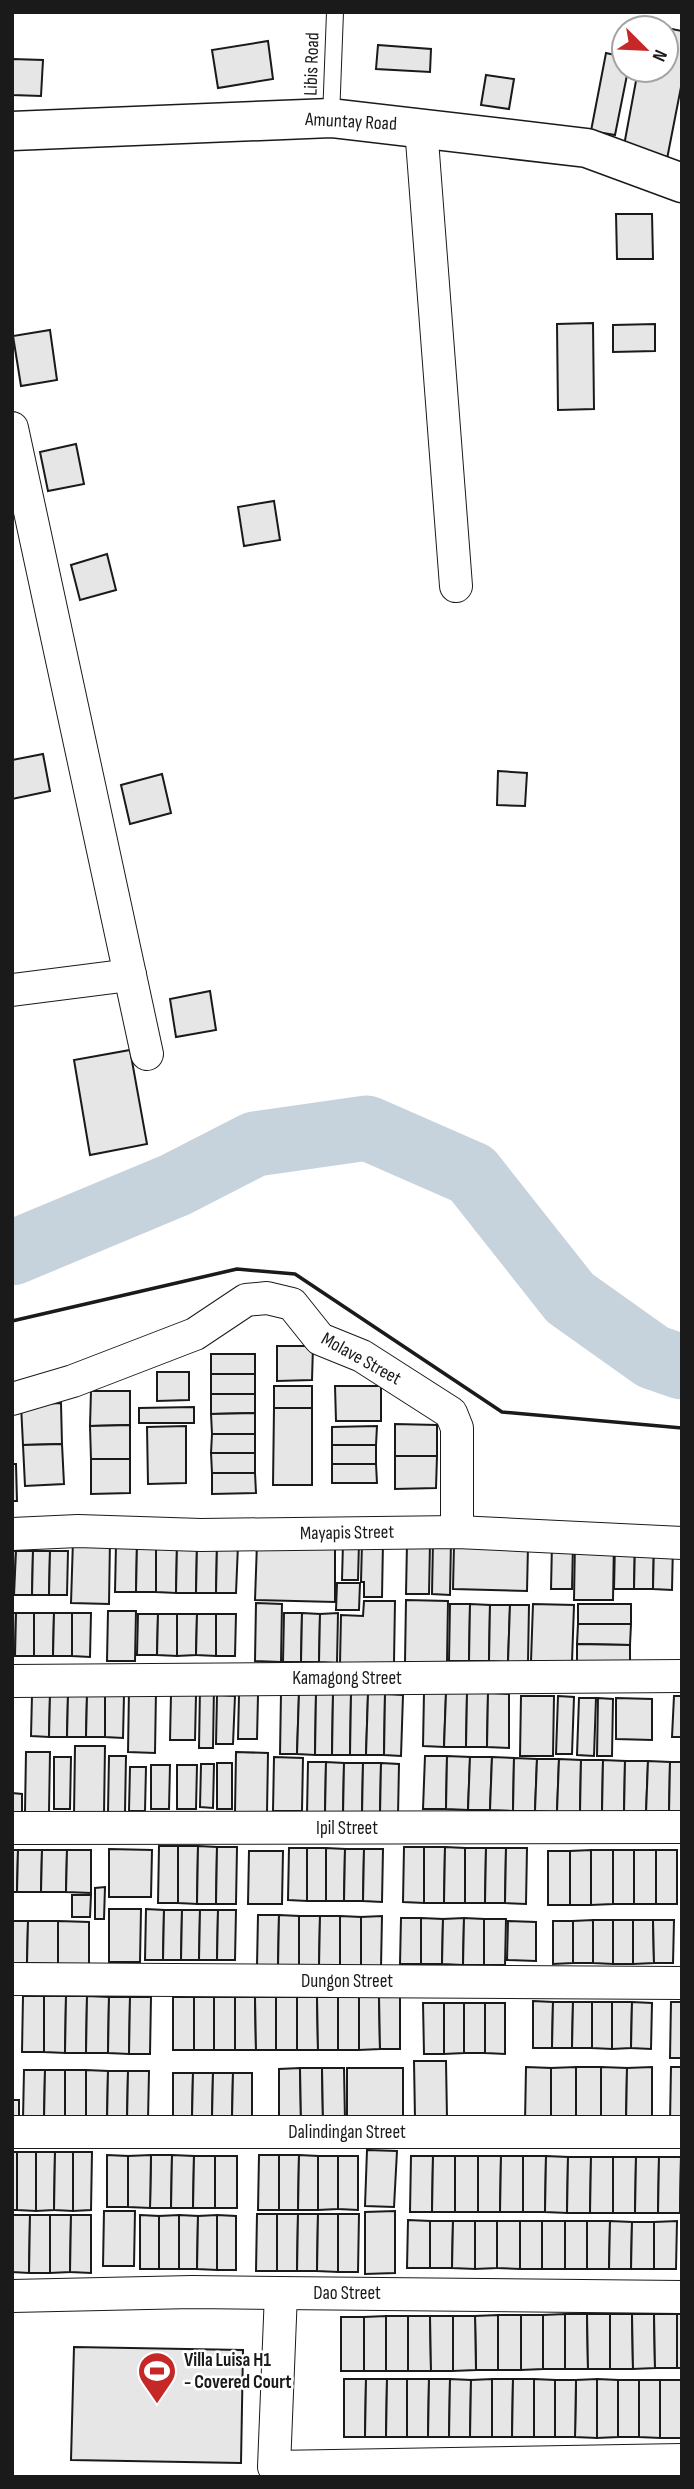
<svg xmlns="http://www.w3.org/2000/svg" width="694" height="2489" font-family="'Sofia Sans Condensed',sans-serif">
	<style>
		.lines { fill: none; stroke-linecap: round; stroke-linejoin: round }
		.river { stroke: #c6d2dc; stroke-width: 65 }
		.building { fill: #e6e6e6; stroke: #1a1a1a; stroke-width: 2 }
		.service-casing { stroke: #1a1a1a; stroke-width: 18 }
		.minor-casing { stroke: #1a1a1a; stroke-width: 34 }
		.tertiary-casing { stroke: #1a1a1a; stroke-width: 41 }
		.service { stroke: #fff; stroke-width: 16 }
		.minor { stroke: #fff; stroke-width: 32 }
		.tertiary { stroke: #fff; stroke-width: 38 }
		.wall { stroke: #1a1a1a; stroke-width: 3.5 }
		.labels { text-anchor: middle; dominant-baseline: central; stroke-width: 5; stroke-linejoin: round; paint-order: stroke }
		.street-label { font-size: 19px; fill: #1a1a1a; stroke: #fff }
		.poi-label { font-size: 19px; font-weight: bold; fill: #1a1a1a; stroke: #fff; text-anchor: start }
	</style>
	<rect width="100%" height="100%" fill="#fff"/>
	<g class="lines">
		<path class="river" d="M12 1253 175 1185 255 1144 367 1128 472 1174 570 1298 653 1357 682 1367"/>
	</g>
	<g class="building">
		<path d="M647 24 682 31V82L667 159 623 151 638 70H666V28H646Z"/>
		<path d="M268 41 273 79 218 88 212 50Z"/>
		<path d="M378 45 431 49 430 72 376 69Z"/>
		<path d="M606 53 624 57V70H628L615 135 591 131Z"/>
		<path d="M12 59 43 60 41 96 12 95Z"/>
		<path d="M486 75 514 79 509 109 481 105Z"/>
		<path d="M616 214H652L653 259H617Z"/>
		<path d="M593 323 594 409 558 410 557 324Z"/>
		<path d="M655 324V351L613 352V325Z"/>
		<path d="M50 330 57 380 21 386 13 336Z"/>
		<path d="M76 444 84 484 48 491 40 452Z"/>
		<path d="M274 501 280 540 244 546 238 507Z"/>
		<path d="M107 554 116 590 80 600 71 565Z"/>
		<path d="M43 754 50 791 12 799V760Z"/>
		<path d="M498 771 527 773 525 806 497 805Z"/>
		<path d="M162 774 171 813 130 824 121 785Z"/>
		<path d="M210 991 216 1030 176 1037 170 999Z"/>
		<path d="M130 1050 147 1144 90 1155 74 1060Z"/>
		<path d="M277 1346H313L312 1380 277 1381Z"/>
		<rect x="211" y="1354" width="44" height="20"/>
		<path d="M157 1372H189V1400L157 1401Z"/>
		<rect x="211" y="1374" width="44" height="20"/>
		<rect x="274" y="1386" width="38" height="22"/>
		<path d="M335 1386H381V1421H336Z"/>
		<path d="M91 1391H130V1425L90 1426Z"/>
		<path d="M211 1394H255V1413L211 1414Z"/>
		<path d="M61 1403 62 1444 23 1445 21 1405Z"/>
		<path d="M194 1407V1423H139V1408Z"/>
		<path d="M274 1408H312V1485H273Z"/>
		<path d="M255 1413V1434H212L211 1414Z"/>
		<path d="M395 1424 437 1425V1456H395Z"/>
		<path d="M130 1425V1459H91L90 1426Z"/>
		<path d="M186 1426V1483L148 1484 147 1427Z"/>
		<path d="M377 1426 376 1445H332V1427Z"/>
		<path d="M212 1434H255V1453H211Z"/>
		<path d="M62 1444 64 1484 25 1486 23 1445Z"/>
		<rect x="332" y="1445" width="44" height="19"/>
		<path d="M211 1453H255V1473H212Z"/>
		<path d="M395 1456H437L436 1488 395 1489Z"/>
		<path d="M91 1459H130V1493L91 1494Z"/>
		<path d="M12 1464H16L17 1501H12Z"/>
		<path d="M332 1464H376L377 1483H332Z"/>
		<path d="M212 1473H255L256 1493 212 1494Z"/>
		<path d="M575 1539 614 1540 613 1600H574Z"/>
		<path d="M73 1540H110L109 1604 71 1603Z"/>
		<path d="M433 1540 451 1541 450 1595 432 1594Z"/>
		<path d="M362 1542H383L382 1597H364V1582H361Z"/>
		<path d="M257 1543 335 1544V1602L255 1600Z"/>
		<path d="M343 1543H359L358 1580H342Z"/>
		<path d="M407 1543H430L429 1594H406Z"/>
		<path d="M552 1543 573 1544 572 1589H551Z"/>
		<path d="M615 1543H635L634 1589H614Z"/>
		<path d="M635 1543H654L653 1589H634Z"/>
		<path d="M654 1543 673 1544 672 1590 653 1589Z"/>
		<path d="M116 1544H137L136 1592H115Z"/>
		<path d="M137 1544H156V1592H136Z"/>
		<path d="M156 1544 177 1545 176 1593 156 1592Z"/>
		<path d="M177 1545H197L196 1593H176Z"/>
		<path d="M197 1545H217L216 1593H196Z"/>
		<path d="M217 1545H238L236 1593H216Z"/>
		<path d="M454 1545 528 1546 527 1591 453 1589Z"/>
		<path d="M12 1551H16L14 1595H12Z"/>
		<path d="M16 1551H33L32 1595H14Z"/>
		<path d="M33 1551H50L49 1595H32Z"/>
		<path d="M50 1551H68L67 1595H49Z"/>
		<path d="M337 1583H360L359 1610H336Z"/>
		<path d="M406 1600 448 1601 447 1662H405Z"/>
		<path d="M364 1601H395L394 1663H340L341 1615 363 1616Z"/>
		<path d="M256 1603 282 1604 281 1662 255 1661Z"/>
		<path d="M450 1604H470L469 1661H449Z"/>
		<path d="M470 1604 490 1605 489 1661H469Z"/>
		<path d="M533 1604 574 1605 572 1662 531 1661Z"/>
		<rect x="578" y="1604" width="53" height="20"/>
		<path d="M490 1605H510L508 1662 489 1661Z"/>
		<path d="M510 1605H529L528 1662H508Z"/>
		<path d="M108 1611H136L135 1661H107Z"/>
		<path d="M12 1613H16L15 1656H12Z"/>
		<path d="M16 1613H34V1656H15Z"/>
		<path d="M34 1613H54L53 1656H34Z"/>
		<path d="M54 1613H72V1656H53Z"/>
		<path d="M72 1613H91L90 1657 72 1656Z"/>
		<path d="M284 1613H302L301 1662H283Z"/>
		<path d="M302 1613 320 1614 319 1662H301Z"/>
		<path d="M338 1613 337 1663 319 1662 320 1614Z"/>
		<path d="M138 1614H158L157 1655H137Z"/>
		<path d="M158 1614H177V1656L157 1655Z"/>
		<path d="M177 1614H197L196 1655 177 1656Z"/>
		<path d="M197 1614H216V1656L196 1655Z"/>
		<path d="M216 1614H236L235 1656H216Z"/>
		<path d="M578 1624H631L630 1645 577 1644Z"/>
		<path d="M577 1644 630 1645V1665L577 1664Z"/>
		<path d="M200 1687H214L213 1748H199Z"/>
		<path d="M129 1689 156 1690 155 1753 128 1752Z"/>
		<path d="M424 1692 446 1693 444 1747 423 1746Z"/>
		<path d="M281 1693H299L297 1754H280Z"/>
		<path d="M299 1693H316L315 1755 297 1754Z"/>
		<path d="M316 1693 333 1694 332 1755H315Z"/>
		<path d="M446 1693H467L466 1747H444Z"/>
		<path d="M467 1693H488L487 1747H466Z"/>
		<path d="M488 1693 509 1694V1748L487 1747Z"/>
		<path d="M171 1694 196 1695 195 1740H170Z"/>
		<path d="M333 1694H351L350 1755H332Z"/>
		<path d="M351 1694H368L366 1755H350Z"/>
		<path d="M368 1694H385L384 1755H366Z"/>
		<path d="M385 1694 403 1695 401 1756 384 1755Z"/>
		<path d="M32 1695H50L49 1737 31 1736Z"/>
		<path d="M50 1695H68L67 1737H49Z"/>
		<path d="M68 1695H87L86 1737H67Z"/>
		<path d="M87 1695H105V1737H86Z"/>
		<path d="M105 1695H124L123 1738 105 1737Z"/>
		<path d="M217 1695 235 1696 233 1744H216Z"/>
		<path d="M239 1695H258L257 1739H238Z"/>
		<path d="M521 1696H554L553 1756H520Z"/>
		<path d="M558 1696 574 1697 572 1754H556Z"/>
		<path d="M674 1696H682V1737H672Z"/>
		<path d="M579 1698H596L594 1756 577 1755Z"/>
		<path d="M598 1698 613 1699 612 1756H597Z"/>
		<path d="M616 1698 652 1699V1740L616 1739Z"/>
		<path d="M75 1746H105L104 1815H74Z"/>
		<path d="M26 1752H50L49 1812H25Z"/>
		<path d="M236 1752 268 1753 267 1813 235 1812Z"/>
		<path d="M109 1756H126L125 1812H108Z"/>
		<path d="M425 1756H447L446 1809H423Z"/>
		<path d="M447 1756 470 1757 468 1810 446 1809Z"/>
		<path d="M54 1757H71L70 1809H54Z"/>
		<path d="M274 1757 303 1758 302 1811H273Z"/>
		<path d="M470 1757H492L490 1810H468Z"/>
		<path d="M492 1757 514 1758 513 1811 490 1810Z"/>
		<path d="M514 1758 537 1759 535 1811H513Z"/>
		<path d="M537 1759H559L557 1812 535 1811Z"/>
		<path d="M559 1759 581 1760 580 1812H557Z"/>
		<path d="M581 1760H603L602 1813 580 1812Z"/>
		<path d="M603 1760 625 1761 624 1814 602 1813Z"/>
		<path d="M625 1761H648L646 1814H624Z"/>
		<path d="M648 1761 670 1762 669 1814H646Z"/>
		<path d="M308 1762H326L325 1814H307Z"/>
		<path d="M326 1762 344 1763 343 1815 325 1814Z"/>
		<path d="M670 1762H682V1815L669 1814Z"/>
		<rect x="217" y="1763" width="15" height="46"/>
		<path d="M344 1763H363L362 1815H343Z"/>
		<path d="M363 1763H381L380 1815H362Z"/>
		<path d="M381 1763 399 1764 398 1816 380 1815Z"/>
		<path d="M201 1764H214L213 1808 200 1807Z"/>
		<path d="M151 1765H170L169 1809H151Z"/>
		<path d="M177 1765H197L196 1809H177Z"/>
		<path d="M130 1767H146L145 1811H129Z"/>
		<path d="M12 1793 22 1794V1816H12Z"/>
		<path d="M159 1846H178V1903H158Z"/>
		<path d="M178 1846H198L197 1904 178 1903Z"/>
		<path d="M198 1846 217 1847 216 1904H197Z"/>
		<path d="M217 1847H237L236 1904H216Z"/>
		<path d="M404 1847H424V1903L403 1902Z"/>
		<path d="M424 1847H445L444 1903H424Z"/>
		<path d="M445 1847 465 1848V1903H444Z"/>
		<path d="M289 1848H307V1901L288 1900Z"/>
		<rect x="307" y="1848" width="19" height="53"/>
		<path d="M326 1848 345 1849 344 1901H326Z"/>
		<path d="M465 1848H486L485 1903H465Z"/>
		<path d="M486 1848H506L505 1903H485Z"/>
		<path d="M506 1848H527L526 1904 505 1903Z"/>
		<path d="M109 1849 152 1850 151 1897H109Z"/>
		<path d="M345 1849H364L363 1901H344Z"/>
		<path d="M364 1849H383L382 1902 363 1901Z"/>
		<path d="M12 1850H18L17 1892H12Z"/>
		<path d="M18 1850H42L41 1892H17Z"/>
		<path d="M42 1850H67L66 1892H41Z"/>
		<path d="M67 1850H91V1893L66 1892Z"/>
		<path d="M591 1850V1905H570V1851Z"/>
		<path d="M591 1850H613V1904L591 1905Z"/>
		<rect x="613" y="1850" width="21" height="54"/>
		<rect x="634" y="1850" width="22" height="54"/>
		<rect x="656" y="1850" width="21" height="54"/>
		<path d="M249 1851H283L282 1904H248Z"/>
		<rect x="548" y="1851" width="22" height="54"/>
		<path d="M105 1887 104 1919H95V1888Z"/>
		<path d="M72 1895H91L90 1917H72Z"/>
		<path d="M109 1909H141L140 1962H109Z"/>
		<path d="M146 1909 164 1910 163 1960H145Z"/>
		<path d="M164 1910H182L181 1960H163Z"/>
		<path d="M182 1910H200L199 1960H181Z"/>
		<path d="M200 1910H218L217 1960H199Z"/>
		<path d="M218 1910H236L235 1960H217Z"/>
		<path d="M258 1915H279L278 1967 257 1966Z"/>
		<path d="M279 1915 299 1916V1967H278Z"/>
		<path d="M299 1916H320L319 1966 299 1967Z"/>
		<path d="M320 1916H340V1967L319 1966Z"/>
		<path d="M340 1916 361 1917V1967H340Z"/>
		<path d="M382 1916 381 1967H361V1917Z"/>
		<path d="M401 1918H421V1964H400Z"/>
		<path d="M421 1918 443 1919 442 1964H421Z"/>
		<path d="M464 1918 463 1965 442 1964 443 1919Z"/>
		<path d="M464 1918 484 1919V1965H463Z"/>
		<path d="M484 1919H506L505 1965H484Z"/>
		<path d="M593 1920V1963H573V1921Z"/>
		<path d="M593 1920H613V1964L593 1963Z"/>
		<rect x="613" y="1920" width="20" height="44"/>
		<path d="M633 1920H653L654 1963 633 1964Z"/>
		<path d="M653 1920H674L673 1963H654Z"/>
		<path d="M12 1921H28L27 1963H12Z"/>
		<path d="M28 1921H58V1964L27 1963Z"/>
		<path d="M58 1921 89 1922V1964H58Z"/>
		<path d="M508 1921 536 1922V1961L507 1960Z"/>
		<path d="M553 1921H573V1963L553 1964Z"/>
		<path d="M23 1996H44V2052H22Z"/>
		<path d="M44 1996H66L65 2053 44 2052Z"/>
		<path d="M66 1996H87L86 2053H65Z"/>
		<path d="M87 1996 109 1997 108 2053H86Z"/>
		<path d="M359 1996H379L380 2049 359 2050Z"/>
		<path d="M359 1996V2050H338V1997Z"/>
		<path d="M379 1996H400V2049H380Z"/>
		<path d="M109 1997H130L129 2054 108 2053Z"/>
		<path d="M130 1997H151L150 2054H129Z"/>
		<rect x="173" y="1997" width="21" height="53"/>
		<rect x="194" y="1997" width="20" height="53"/>
		<rect x="214" y="1997" width="21" height="53"/>
		<path d="M235 1997H255L256 2050H235Z"/>
		<path d="M255 1997H276V2050H256Z"/>
		<rect x="276" y="1997" width="21" height="53"/>
		<path d="M297 1997H317L318 2050H297Z"/>
		<path d="M317 1997H338V2050H318Z"/>
		<path d="M533 2001 553 2002 552 2048H533Z"/>
		<path d="M553 2002H573L572 2048H552Z"/>
		<path d="M573 2002H592V2048H572Z"/>
		<path d="M592 2002H612V2049L592 2048Z"/>
		<path d="M612 2002H632L631 2048 612 2049Z"/>
		<path d="M632 2002 652 2003 651 2049 631 2048Z"/>
		<path d="M671 2002H682V2058H670Z"/>
		<path d="M423 2003H444V2054H424Z"/>
		<path d="M444 2003H464V2053L444 2054Z"/>
		<rect x="464" y="2003" width="21" height="50"/>
		<path d="M485 2003H505V2054L485 2053Z"/>
		<path d="M414 2061H446L447 2118 415 2119Z"/>
		<path d="M526 2067 551 2068V2123H525Z"/>
		<path d="M576 2067H601V2122L576 2123Z"/>
		<path d="M576 2067V2123H551V2068Z"/>
		<path d="M601 2067 627 2068 626 2123 601 2122Z"/>
		<path d="M652 2067V2123H626L627 2068Z"/>
		<path d="M671 2067H682V2122H670Z"/>
		<path d="M300 2068 301 2122H279V2069Z"/>
		<path d="M300 2068H322L323 2122H301Z"/>
		<path d="M322 2068H344L345 2121 323 2122Z"/>
		<path d="M347 2068H403V2120L347 2121Z"/>
		<path d="M24 2070H45L44 2119H23Z"/>
		<path d="M45 2070H65V2119H44Z"/>
		<rect x="65" y="2070" width="21" height="49"/>
		<path d="M86 2070 108 2071 107 2120 86 2119Z"/>
		<path d="M108 2071H128L127 2120H107Z"/>
		<path d="M128 2071H149L148 2120H127Z"/>
		<path d="M173 2073H193L192 2117H173Z"/>
		<path d="M193 2073H213L212 2117H192Z"/>
		<path d="M213 2073H233L232 2117H212Z"/>
		<path d="M233 2073H252V2118L232 2117Z"/>
		<rect x="12" y="2100" width="7" height="21"/>
		<path d="M367 2150 397 2151 394 2207 365 2206Z"/>
		<rect x="12" y="2152" width="5" height="58"/>
		<path d="M17 2152H36V2211L17 2210Z"/>
		<path d="M36 2152H55L54 2210 36 2211Z"/>
		<path d="M55 2152H73V2211L54 2210Z"/>
		<path d="M73 2152H92L91 2210 73 2211Z"/>
		<path d="M107 2155 128 2156V2207H107Z"/>
		<path d="M151 2155H172L171 2208H150Z"/>
		<path d="M151 2155 150 2208 128 2207V2156Z"/>
		<path d="M172 2155 194 2156 193 2208H171Z"/>
		<path d="M259 2155H279V2210H258Z"/>
		<path d="M279 2155H299L298 2210H279Z"/>
		<path d="M299 2155 318 2156V2210H298Z"/>
		<path d="M194 2156H215V2208H193Z"/>
		<rect x="215" y="2156" width="22" height="52"/>
		<path d="M318 2156H338V2209L318 2210Z"/>
		<path d="M338 2156H358V2210L338 2209Z"/>
		<path d="M411 2156H433L432 2212H410Z"/>
		<path d="M433 2156H455V2212H432Z"/>
		<rect x="455" y="2156" width="23" height="56"/>
		<path d="M478 2156H501L500 2212H478Z"/>
		<path d="M501 2156H523V2212H500Z"/>
		<path d="M523 2156H546L545 2212H523Z"/>
		<path d="M546 2156 568 2157 567 2213 545 2212Z"/>
		<path d="M568 2157H591L590 2213H567Z"/>
		<path d="M591 2157H613V2213H590Z"/>
		<path d="M613 2157H636L635 2213H613Z"/>
		<path d="M636 2157H659L658 2213H635Z"/>
		<path d="M659 2157H681L680 2213H658Z"/>
		<path d="M681 2157H682V2213H680Z"/>
		<path d="M104 2211H135L134 2266H103Z"/>
		<path d="M395 2211V2273L365 2274V2212Z"/>
		<path d="M257 2214H277V2271H256Z"/>
		<path d="M277 2214H298L297 2271H277Z"/>
		<path d="M298 2214H318L317 2271H297Z"/>
		<path d="M318 2214H338V2272L317 2271Z"/>
		<path d="M338 2214H359L358 2272H338Z"/>
		<path d="M12 2215H30L29 2273 12 2272Z"/>
		<path d="M30 2215H50V2273H29Z"/>
		<path d="M50 2215H71L70 2272 50 2273Z"/>
		<path d="M71 2215H91V2273L70 2272Z"/>
		<path d="M140 2215 159 2216V2269H140Z"/>
		<path d="M179 2215V2269H159V2216Z"/>
		<path d="M179 2215 198 2216 197 2269H179Z"/>
		<path d="M217 2215 236 2216V2270H217Z"/>
		<path d="M217 2215V2270L197 2269 198 2216Z"/>
		<path d="M408 2220 430 2221V2268H407Z"/>
		<path d="M430 2221H453L452 2268H430Z"/>
		<path d="M453 2221H475V2269L452 2268Z"/>
		<path d="M475 2221H497V2268L475 2269Z"/>
		<path d="M497 2221H520V2269L497 2268Z"/>
		<rect x="520" y="2221" width="22" height="48"/>
		<rect x="542" y="2221" width="23" height="48"/>
		<rect x="565" y="2221" width="22" height="48"/>
		<path d="M587 2221H610L609 2269H587Z"/>
		<path d="M610 2221 632 2222 631 2269H609Z"/>
		<path d="M677 2221 676 2269H654V2222Z"/>
		<path d="M632 2222H654V2269H631Z"/>
		<path d="M565 2314V2369H543V2315Z"/>
		<path d="M565 2314H587L588 2369H565Z"/>
		<path d="M587 2314H610V2369H588Z"/>
		<path d="M610 2314H632L633 2369H610Z"/>
		<path d="M632 2314H654L655 2368 633 2369Z"/>
		<path d="M654 2314H677V2368H655Z"/>
		<rect x="677" y="2314" width="5" height="54"/>
		<rect x="498" y="2315" width="23" height="55"/>
		<path d="M498 2315V2370H476L475 2316Z"/>
		<path d="M521 2315H543V2369L521 2370Z"/>
		<path d="M386 2316V2371H364V2317Z"/>
		<rect x="386" y="2316" width="22" height="55"/>
		<path d="M408 2316H430L431 2371H408Z"/>
		<path d="M430 2316H453V2371H431Z"/>
		<path d="M453 2316H475L476 2370 453 2371Z"/>
		<rect x="341" y="2317" width="23" height="54"/>
		<path d="M74 2347 243 2350 241 2463 71 2460Z"/>
		<path d="M344 2379H366L365 2437H344Z"/>
		<path d="M366 2379H387L386 2437H365Z"/>
		<path d="M387 2379H407V2437H386Z"/>
		<path d="M407 2379H429L428 2437H407Z"/>
		<path d="M429 2379H450L449 2437H428Z"/>
		<path d="M450 2379 471 2380 470 2437H449Z"/>
		<path d="M492 2379H513L512 2437H492Z"/>
		<path d="M492 2379V2437H470L471 2380Z"/>
		<path d="M513 2379H534V2437H512Z"/>
		<path d="M534 2379 555 2380V2437H534Z"/>
		<path d="M597 2379V2438L575 2437 576 2380Z"/>
		<path d="M597 2379 618 2380V2437L597 2438Z"/>
		<path d="M555 2380H576L575 2437H555Z"/>
		<rect x="618" y="2380" width="21" height="57"/>
		<path d="M639 2380H660V2438L639 2437Z"/>
		<rect x="660" y="2380" width="21" height="58"/>
	</g>
	<g class="lines">
		<defs>
			<path id="service" d="M331 118 335 12"/>
			<g id="minor">
				<path d="M421 127 456 586"/>
				<path d="M12 428 147 1054"/>
				<path d="M12 990 130 975"/>
				<path d="M12 1399 73 1381 195 1334 246 1300 267 1298 292 1304 320 1339 362 1356 451 1413 457 1428V1532"/>
				<path d="M12 1534 78 1531 201 1535 457 1532 682 1543"/>
				<path d="M12 1681 682 1676"/>
				<path d="M12 1828 682 1827"/>
				<path d="M12 1979 682 1983"/>
				<path d="M12 2132H682"/>
				<path d="M281 2293 274 2467 682 2460"/>
				<path d="M12 2296 192 2292 682 2297"/>
			</g>
			<path id="tertiary" d="M12 131 331 118 587 148 682 183"/>
		</defs>
		<use href="#service" class="service-casing"/>
		<use href="#minor" class="minor-casing"/>
		<use href="#tertiary" class="tertiary-casing"/>
		<use href="#service" class="service"/>
		<use href="#minor" class="minor"/>
		<use href="#tertiary" class="tertiary"/>
		<path class="wall" d="M12 1321 237 1269 295 1274 502 1412 682 1428"/>
	</g>
	<defs>
		<symbol id="stadium-pin" viewBox="-11 -11 22 30"><path d="M0 17L-7.5 6A9.5 9.5 0 1 1 7.5 6Z" fill="#c62828" stroke="#fff"/><path d="M0-5a6.5 5 0 1 0 0 10a6.5 5 0 1 0 0-10ZM-3.5-1.8h7v3.6h-7Z" fill="#fff"/></symbol>
	</defs>
	<g fill-rule="evenodd">
		<use href="#stadium-pin" x="135" y="2349" width="44" height="60"/>
	</g>
	<g class="labels">
		<g class="street-label">
			<text transform="translate(312 64) rotate(-88)">Libis Road</text>
			<text transform="translate(351 122) rotate(3)">Amuntay Road</text>
			<text transform="translate(361 1359) rotate(29)">Molave Street</text>
			<text transform="translate(347 1533) rotate(-1)">Mayapis Street</text>
			<text x="347" y="1678">Kamagong Street</text>
			<text x="347" y="1828">Ipil Street</text>
			<text x="347" y="1981">Dungon Street</text>
			<text x="347" y="2132">Dalindingan Street</text>
			<text x="347" y="2293">Dao Street</text>
		</g>
		<g class="poi-label">
			<text x="184" y="2360">Villa Luisa H1<tspan x="184" dy="22">- Covered Court</tspan></text>
		</g>
	</g>
	<rect width="694" height="2489" fill="none" stroke="#1a1a1a" stroke-width="28"/>
	<g transform="translate(645 49) rotate(114)"><circle r="33" fill="#ffffff" stroke="#a3a3a3" stroke-width="2"/>
	<path d="M0-5L12 26L0 18L-12 26Z" fill="#c62828"/>
	<text y="-10" font-size="19" font-weight="bold" text-anchor="middle" fill="#1a1a1a">N</text>
	</g>
</svg>
